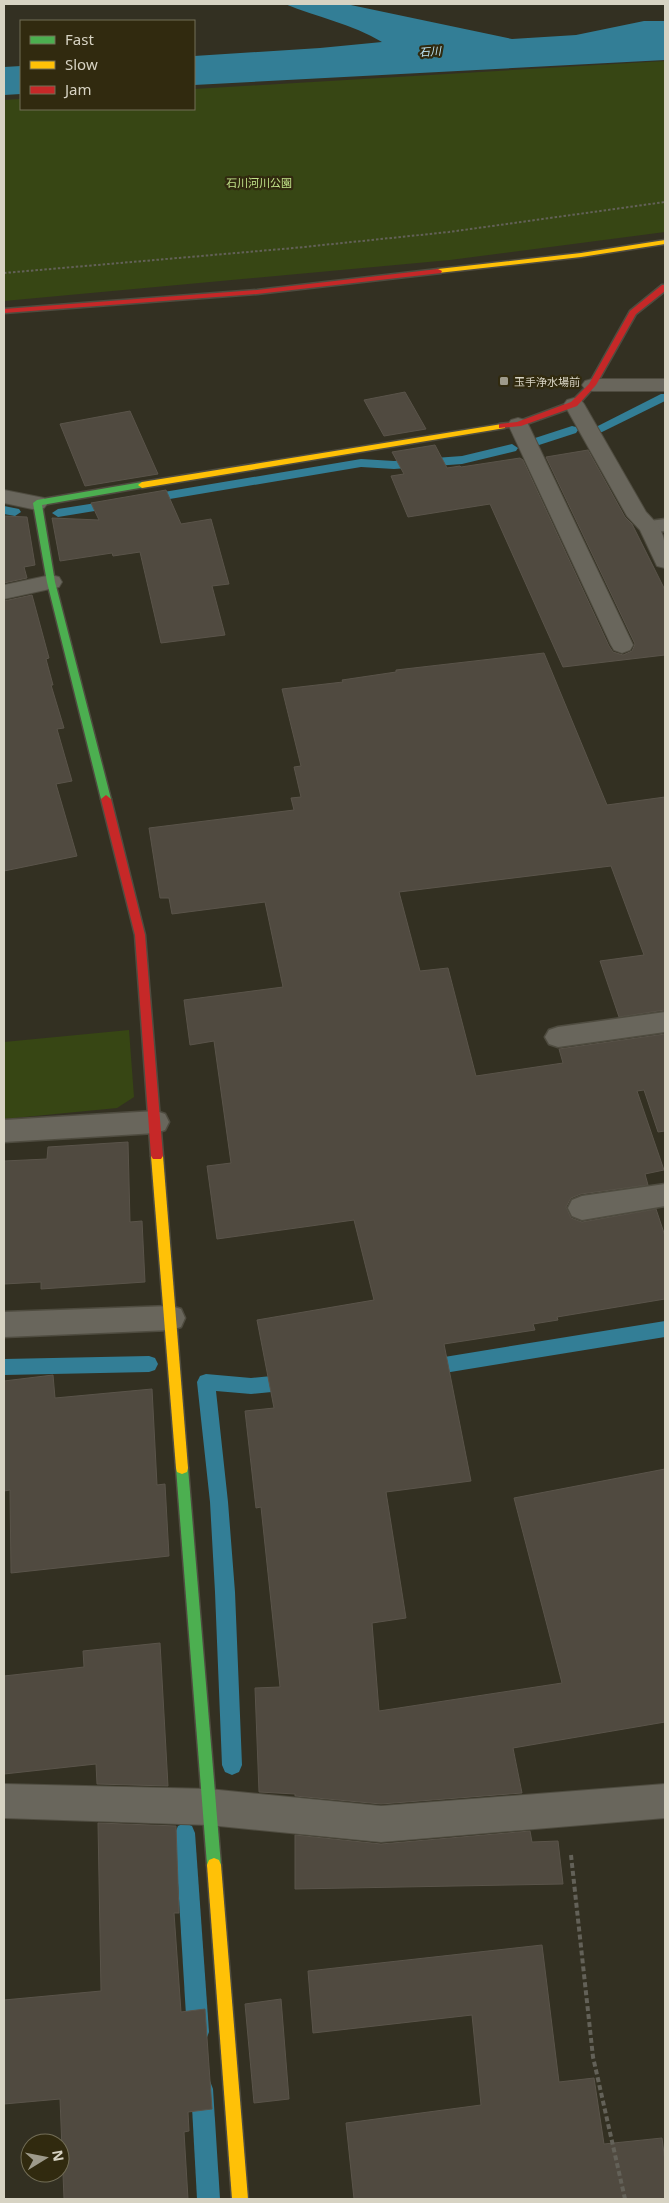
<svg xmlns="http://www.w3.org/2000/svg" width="669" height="2203" font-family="'Noto Sans','Noto Sans JP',sans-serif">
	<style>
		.green { fill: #374614 }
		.water { fill: #337e96 }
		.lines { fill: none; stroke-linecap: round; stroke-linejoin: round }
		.stream { fill: #337e96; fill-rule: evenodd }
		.building { fill: #504a40; stroke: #5a544a }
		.lane-casing { stroke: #4f4c40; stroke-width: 3 }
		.street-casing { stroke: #4f4c40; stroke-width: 2 }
		.fast-casing { stroke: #4f4c40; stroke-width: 3 }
		.slow-casing { stroke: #4f4c40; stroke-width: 3 }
		.jam-casing { stroke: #4f4c40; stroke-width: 3 }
		.path-far1 { stroke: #636158; stroke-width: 2; stroke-dasharray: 2.5 2; stroke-linecap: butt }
		.path { stroke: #636158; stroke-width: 4; stroke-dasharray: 5 3; stroke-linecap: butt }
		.lane { fill: #69665c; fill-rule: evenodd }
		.street { fill: #69665c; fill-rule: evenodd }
		.fast { fill: #4caf50; fill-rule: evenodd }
		.slow { fill: #ffc107; fill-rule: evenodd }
		.jam { fill: #c62828; fill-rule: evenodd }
		.poi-dot { fill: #9e9a8b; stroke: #312a0f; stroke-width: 2 }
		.labels { text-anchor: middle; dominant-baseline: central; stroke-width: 4.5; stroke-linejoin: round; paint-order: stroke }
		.far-water-label { font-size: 11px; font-style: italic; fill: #bce4f4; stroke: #312a0f }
		.far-park-label { font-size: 11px; fill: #c1e289; stroke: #312a0f }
		.far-poi-label { font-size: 11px; fill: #d7d3c3; stroke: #312a0f; text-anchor: start }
	</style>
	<rect width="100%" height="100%" fill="#333022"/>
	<g class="green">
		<path d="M665 61V232L450 260 4 301V100L21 99V109H194V89Z"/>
		<path d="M129 1030 134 1097 117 1108 4 1119V1042Z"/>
	</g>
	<g class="water">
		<path d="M285 4H346L512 39 576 35 644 21H665V60L194 85V56L320 48 382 42C352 24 317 17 285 4Z"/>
		<path d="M21 66V94L4 95V67Z"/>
	</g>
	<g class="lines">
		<g class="stream">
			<path d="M661 394H665V401L602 432H594L592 429Z"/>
			<path d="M572 426 576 427 578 430 576 433 536 446 530 442 532 439Z"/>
			<path d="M512 444 518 448 516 451 462 464 394 469 361 467 146 503 140 499 146 495 361 459 394 461 462 456Z"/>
			<path d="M115 500 121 504 119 507 58 517 52 513 58 509Z"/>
			<path d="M4 506 19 509 21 512 15 516 4 514Z"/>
			<path d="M665 1321V1337L426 1376 420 1374 417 1368 420 1362 426 1360Z"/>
			<path d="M149 1356 155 1358 158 1364 155 1370 149 1372 4 1375V1359Z"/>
			<path d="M206 1374 251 1378 292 1374 298 1376 301 1382 298 1388 292 1390 251 1394 216 1391 228 1502 235 1592 242 1765 239 1772 232 1775 225 1772 222 1765 215 1592 210 1502 197 1382 200 1376Z"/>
			<path d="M185 1823 192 1826 195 1833 209 2032 206 2040 198 2043 190 2040 187 2032 175 1833 178 1826Z"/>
			<path d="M202 2078 210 2081 213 2089 220 2199H197L191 2089 194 2081Z"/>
		</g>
	</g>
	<g class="building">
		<path d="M405 392 426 429 384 436 364 400Z"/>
		<path d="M130 411 158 474 85 486 60 424Z"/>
		<path d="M435 445 447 468 460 466 461 467 520 458 523 460 609 646 613 652 623 655 632 651 635 644 546 457 588 450 625 517 632 524 665 590V655L563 667 490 504 408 517 391 476 404 474 392 452Z"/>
		<path d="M166 490 181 524 211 519 229 584 212 586 225 635 161 643 140 552 113 556 112 553 60 561 52 518 99 520 91 503Z"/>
		<path d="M4 516 27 517 35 565 24 567 27 578 4 583Z"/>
		<path d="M32 595 49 658 46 659 53 685H51L64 728 57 729 72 781 56 784 77 856 4 871V601Z"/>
		<path d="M544 653 607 805 665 797V1010L619 1017 600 961 644 955 611 866 399 892 420 971 448 968 476 1076 563 1063 559 1049 665 1034V1131L658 1132 644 1090 637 1091 664 1170 645 1174 648 1185 581 1194 571 1198 566 1207 571 1218 582 1222 656 1209 665 1236V1299L557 1317 558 1320 533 1324 535 1330 444 1344 471 1481 386 1492 406 1618 372 1623 379 1711 562 1683 514 1498 665 1469V1722L513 1748 522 1793 381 1804 295 1796V1794L259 1792 255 1688 280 1687 261 1507 256 1508 245 1411 274 1408 257 1320 374 1300 354 1220 217 1239 207 1166 231 1163 214 1041 190 1045 184 1000 283 987 265 902 172 914 169 898H160L149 828 294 810 291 798 301 797 294 767 301 766 282 689 343 682 342 680 396 672V670Z"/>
		<path d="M128 1142 130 1222 142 1221 145 1282 41 1289V1282L4 1284V1161L47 1159 48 1147Z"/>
		<path d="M53 1375 55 1398 152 1389 157 1485 165 1484 169 1556 11 1573 10 1490 4 1491V1381Z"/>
		<path d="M160 1643 168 1786 97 1784 96 1764 4 1774V1676L84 1667 83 1651Z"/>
		<path d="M98 1823 176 1826 179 1913H174L181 2012 205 2009 212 2109 188 2112 189 2131 184 2132 188 2199H64L60 2099 4 2104V2000L101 1991Z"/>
		<path d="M530 1831 532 1842 558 1841 563 1884 295 1889V1835L381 1844Z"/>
		<path d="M542 1945 559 2082 594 2078 604 2144 662 2138 665 2162V2199H354L346 2123 481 2105 472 2015 313 2033 308 1971Z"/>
		<path d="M281 1999 289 2099 254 2103 245 2004Z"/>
	</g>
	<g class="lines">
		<defs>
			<g id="lane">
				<path d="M665 519V531L649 533 642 532 639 527 642 522Z"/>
				<path d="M665 1012V1032L558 1047 549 1044 545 1037 549 1030 558 1027Z"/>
				<path d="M156 1111 165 1114 169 1122 165 1130 156 1133 4 1142V1120Z"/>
				<path d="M665 1184V1206L582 1220 572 1216 568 1208 572 1200 582 1196Z"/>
				<path d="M171 1306 181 1309 185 1318 181 1327 171 1330 4 1337V1312Z"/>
			</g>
			<g id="street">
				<path d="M592 379H665V391H592L585 389 582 385 585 381Z"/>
				<path d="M574 398 581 400 584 404 646 512C667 533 665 540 665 568L657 566 640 530 627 516 564 404 567 400Z"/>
				<path d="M518 418 525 420 528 424 633 645 630 650 622 653 614 650 611 645 508 424 511 420Z"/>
				<path d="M4 490 44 498 48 503 44 508 37 510 4 503Z"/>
				<path d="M51 575 59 577 62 582 59 587 4 599V585Z"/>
				<path d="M4 1784 209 1789 381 1806 665 1784V1818L381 1842 209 1825 4 1818Z"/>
			</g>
			<g id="fast">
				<path d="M142 482 145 483V487L42 505 55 582 111 799 106 803 101 799 47 582 33 503 37 500Z"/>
				<path d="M182 1462 187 1464 188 1468 221 1865 219 1870 214 1872 209 1870 207 1865 176 1468 177 1464Z"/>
			</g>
			<g id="slow">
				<path d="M665 240V244L581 257 438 273 434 271 438 269 581 253Z"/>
				<path d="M502 424H505V428L142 488 138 485 142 482Z"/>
				<path d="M157 1151 161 1153 163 1156 188 1468 187 1472 182 1474 177 1472 176 1468 151 1156 153 1153Z"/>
				<path d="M214 1858 219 1860 221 1865 248 2199H232L207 1865 209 1860Z"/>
			</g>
			<g id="jam">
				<path d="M438 269 442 271 441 273 257 294 4 313V309L257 290Z"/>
				<path d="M662 285H665V291L636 314 596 385 577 406 521 426 499 428V424L517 422 571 402 589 384 630 311Z"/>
				<path d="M106 795 111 799 145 935 163 1156 161 1159H153L151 1156 135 935 101 799Z"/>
			</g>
		</defs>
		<use href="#lane" class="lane-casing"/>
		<use href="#street" class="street-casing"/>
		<use href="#fast" class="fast-casing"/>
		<use href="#slow" class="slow-casing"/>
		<use href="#jam" class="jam-casing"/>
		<path class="path-far1" d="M4 273 294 248 449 232 665 202"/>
		<path class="path" d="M571 1855 593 2057 625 2199"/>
		<use href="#lane" class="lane"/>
		<use href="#street" class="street"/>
		<use href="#fast" class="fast"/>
		<use href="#slow" class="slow"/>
		<use href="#jam" class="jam"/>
	</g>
	<rect class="poi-dot" x="499" y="376" width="10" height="10" rx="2.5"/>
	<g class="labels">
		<g class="far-water-label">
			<text transform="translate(430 51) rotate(-4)">石川</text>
		</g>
		<g class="far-park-label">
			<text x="259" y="182">石川河川公園</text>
		</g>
		<g class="far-poi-label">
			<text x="514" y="381">玉手浄水場前</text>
		</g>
	</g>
	<rect width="669" height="2203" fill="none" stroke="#d7d3c3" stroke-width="10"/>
	<rect x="20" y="20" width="175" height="90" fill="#312a0f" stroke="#736e57"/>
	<rect x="30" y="36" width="25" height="8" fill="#4caf50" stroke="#736e57"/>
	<text x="65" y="45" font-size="15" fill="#d7d3c3">Fast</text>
	<rect x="30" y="61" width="25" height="8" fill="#ffc107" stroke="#736e57"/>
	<text x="65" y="70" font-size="15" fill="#d7d3c3">Slow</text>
	<rect x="30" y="86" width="25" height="8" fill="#c62828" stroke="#736e57"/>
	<text x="65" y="95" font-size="15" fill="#d7d3c3">Jam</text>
	<g transform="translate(45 2158) rotate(80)"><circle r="24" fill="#312a0f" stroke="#736e57"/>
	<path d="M0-4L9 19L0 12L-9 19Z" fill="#9e9a8b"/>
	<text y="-8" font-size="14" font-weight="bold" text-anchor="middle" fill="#d7d3c3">N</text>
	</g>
</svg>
